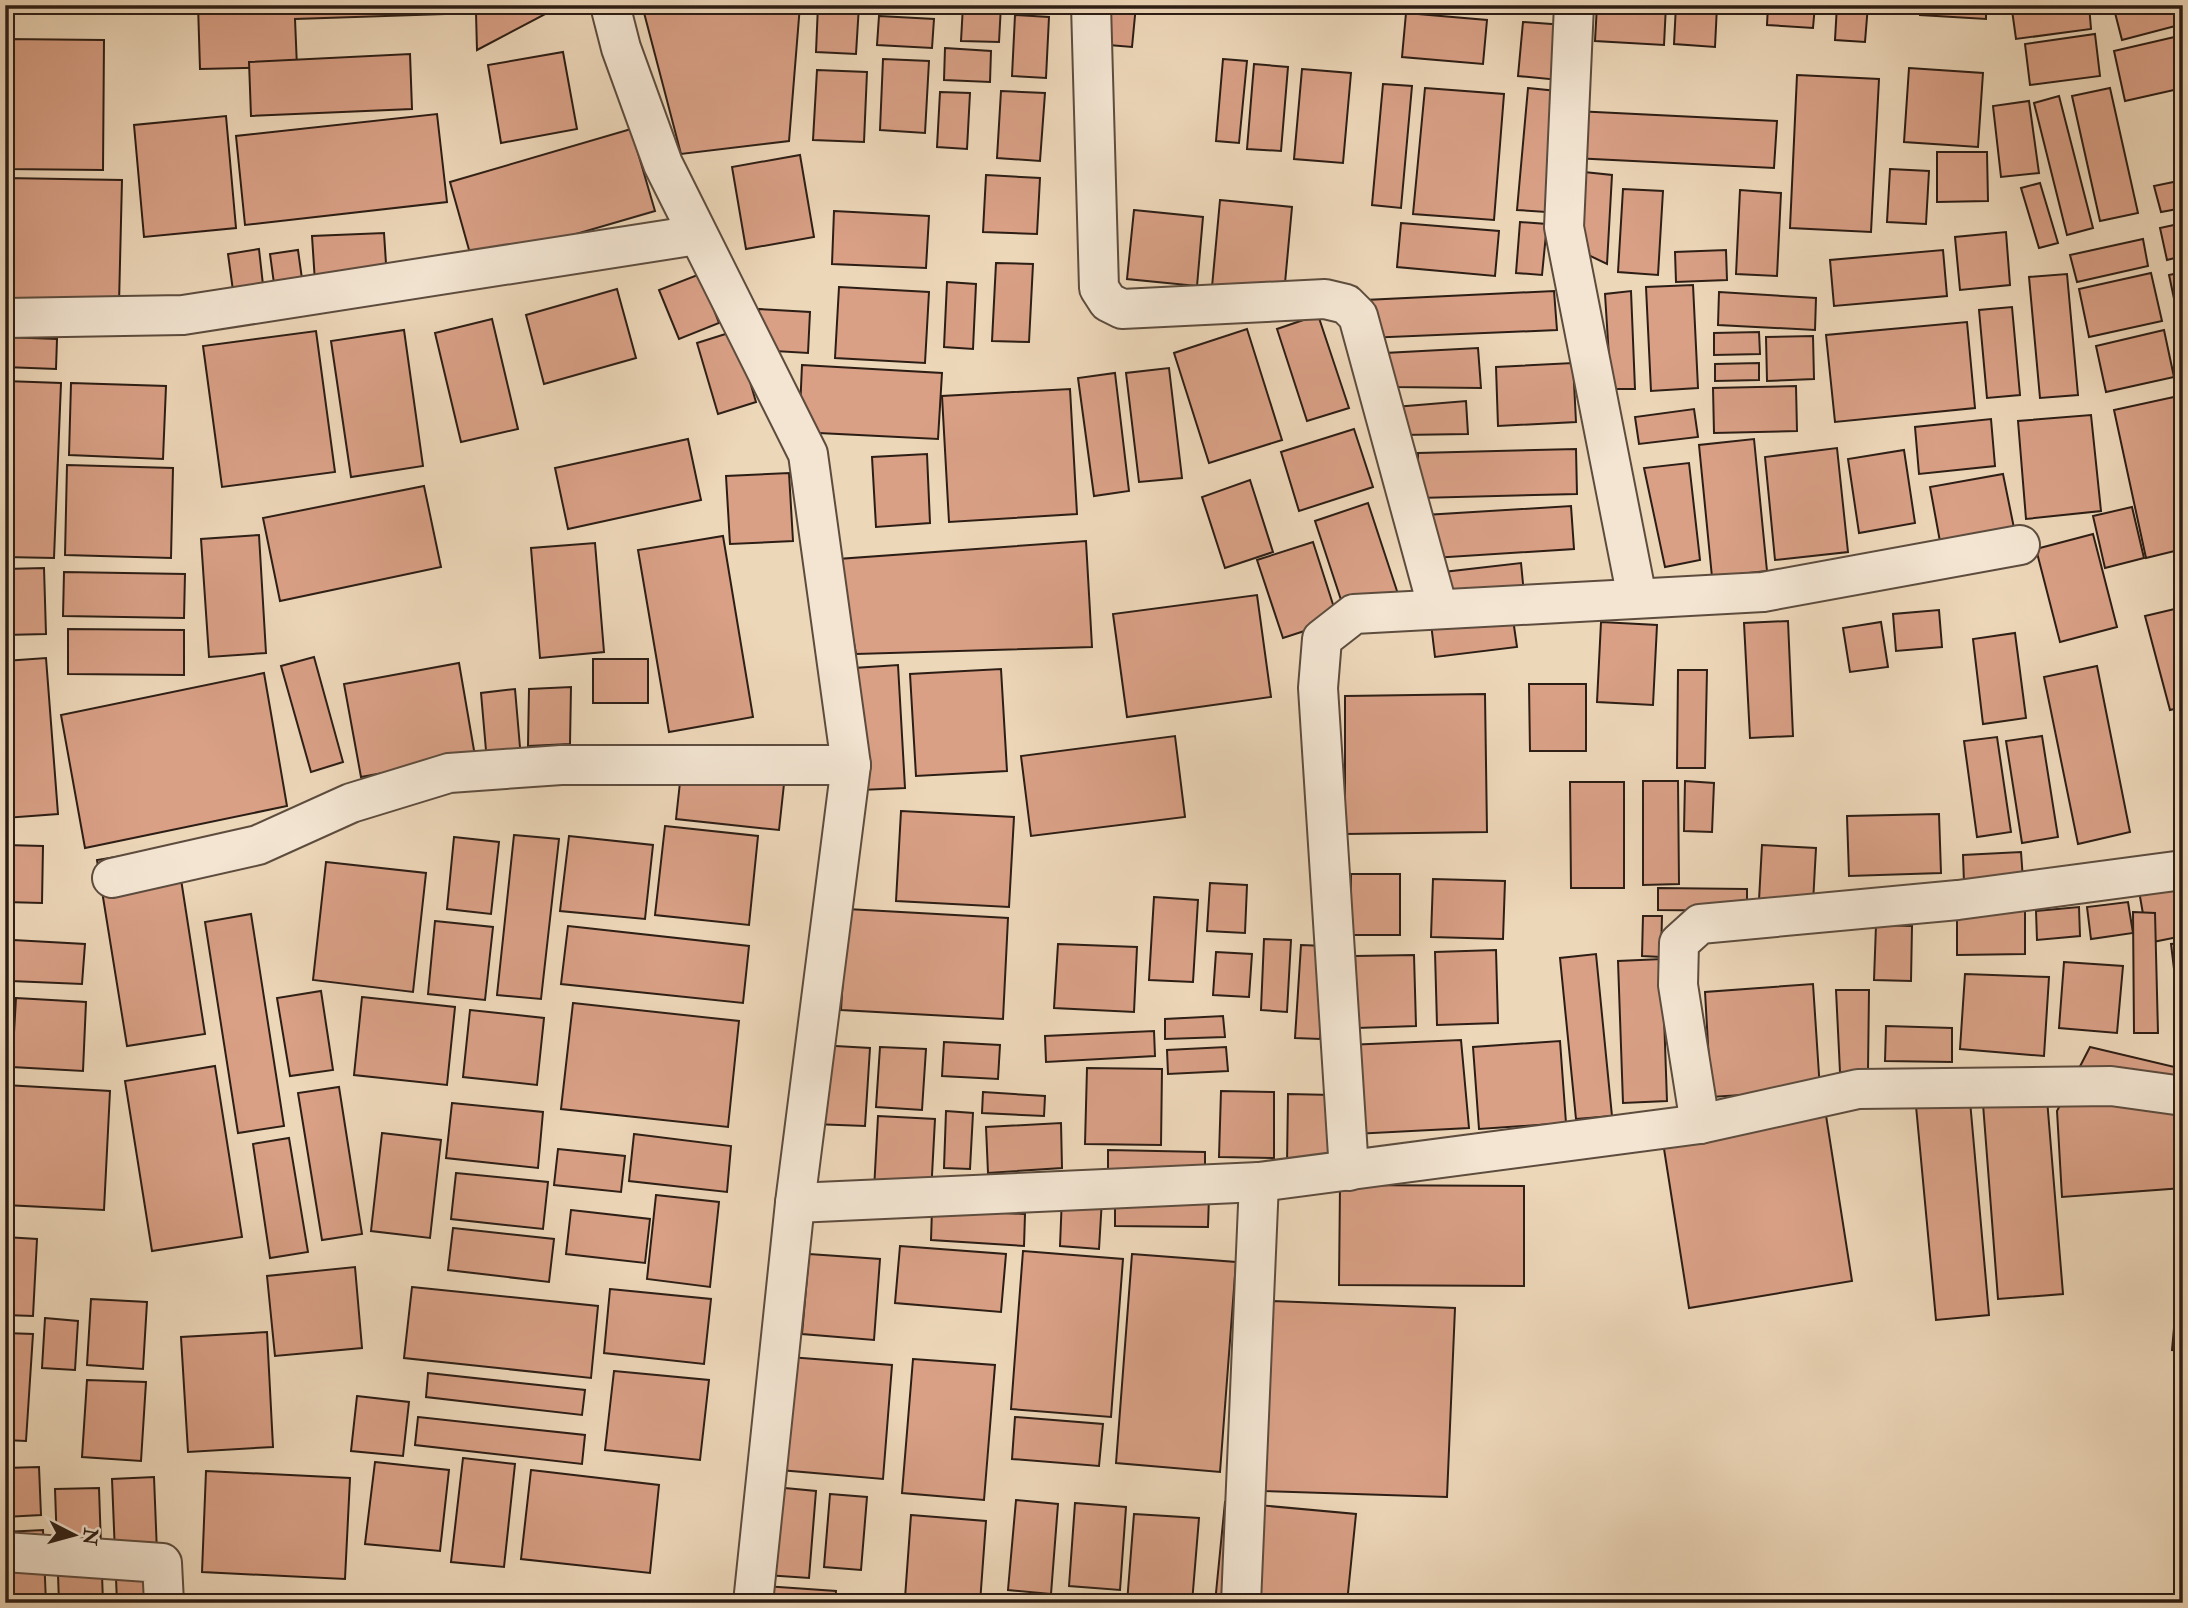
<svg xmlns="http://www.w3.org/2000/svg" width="2188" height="1608" font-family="'IM FELL Double Pica',serif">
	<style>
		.building { fill: #d9a086; stroke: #2d1e15; stroke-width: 2 }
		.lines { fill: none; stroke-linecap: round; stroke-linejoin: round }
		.minor-casing { stroke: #5d4c3e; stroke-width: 42 }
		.minor { stroke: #f3e5d2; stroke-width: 38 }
	</style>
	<rect width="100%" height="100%" fill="#edd7b9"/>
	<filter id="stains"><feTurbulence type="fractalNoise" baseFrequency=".00286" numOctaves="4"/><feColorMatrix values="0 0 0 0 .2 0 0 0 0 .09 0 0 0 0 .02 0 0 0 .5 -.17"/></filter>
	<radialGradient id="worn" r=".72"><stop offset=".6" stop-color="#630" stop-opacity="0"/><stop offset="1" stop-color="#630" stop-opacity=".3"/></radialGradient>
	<g class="building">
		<path d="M198 5H555V9L477 50 476 13 295 19 297 67 200 69Z"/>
		<path d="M642 5H800L789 141 681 154Z"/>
		<path d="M818 5H859L856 54 816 52Z"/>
		<path d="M963 5H1001L999 42 961 41Z"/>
		<path d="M1100 5H1136L1132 47 1097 44Z"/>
		<path d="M1597 5H1666L1664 45 1595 41Z"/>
		<path d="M1676 5 1717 6 1715 47 1674 44Z"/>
		<path d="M1768 5H1815L1813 28 1767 25Z"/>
		<path d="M1837 5H1868L1865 42 1835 40Z"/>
		<path d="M1874 5H1908L1907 10 1873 9Z"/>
		<path d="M1920 5H1986V19L1920 15Z"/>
		<path d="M2052 5H2089L2091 29 2016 39 2012 10Z"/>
		<path d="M2113 5H2183V24L2122 40Z"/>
		<path d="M1406 13 1487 20 1483 64 1402 57Z"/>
		<path d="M1015 15 1049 17 1046 78 1012 76Z"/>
		<path d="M879 16 934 19 932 48 877 45Z"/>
		<path d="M1523 22 1565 25 1559 80 1518 76Z"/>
		<path d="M2095 34 2100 76 2030 85 2025 44Z"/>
		<path d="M2183 35V88L2125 101 2114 51Z"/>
		<path d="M5 39 104 40 103 170 5 169Z"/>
		<path d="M945 48 991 51 990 82 944 80Z"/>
		<path d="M563 52 577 129 501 143 488 65Z"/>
		<path d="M410 54 412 109 251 116 249 62Z"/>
		<path d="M883 59 929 61 925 133 880 130Z"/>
		<path d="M1223 59 1247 61 1239 143 1216 141Z"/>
		<path d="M1254 64 1288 67 1281 151 1247 149Z"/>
		<path d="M1909 68 1983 73 1978 147 1904 142Z"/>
		<path d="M1302 69 1351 73 1343 163 1294 159Z"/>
		<path d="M817 70 867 72 864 142 813 140Z"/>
		<path d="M1797 75 1879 79 1871 232 1790 228Z"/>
		<path d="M1383 84 1412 86 1401 208 1372 205Z"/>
		<path d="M1425 88 1504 94 1494 220 1413 214Z"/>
		<path d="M1528 88 1557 91 1546 212 1517 210Z"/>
		<path d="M2110 88 2138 213 2100 221 2072 96Z"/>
		<path d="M1001 91 1045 93 1040 161 997 158Z"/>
		<path d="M940 92 970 93 967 149 937 147Z"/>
		<path d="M2059 96 2093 228 2067 235 2034 103Z"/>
		<path d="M2029 101 2039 173 2001 177 1993 106Z"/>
		<path d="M1575 111 1777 121 1774 168 1573 158Z"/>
		<path d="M437 114 447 202 245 225 236 136Z"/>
		<path d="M226 116 236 228 144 237 134 125Z"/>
		<path d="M631 129 655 211 473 264 450 182Z"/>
		<path d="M1937 152H1987L1988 201 1937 202Z"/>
		<path d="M800 155 814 237 746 249 732 167Z"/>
		<path d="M1890 169 1929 171 1926 224 1887 222Z"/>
		<path d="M1584 172 1612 175 1607 264 1580 251Z"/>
		<path d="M986 175 1040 178 1037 234 983 232Z"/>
		<path d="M5 178 122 180 119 304 5 302Z"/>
		<path d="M2183 180V208L2161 212 2154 186Z"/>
		<path d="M2040 183 2058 243 2039 248 2021 188Z"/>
		<path d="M1623 189 1663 191 1658 275 1618 272Z"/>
		<path d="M1740 190 1781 193 1777 276 1736 274Z"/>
		<path d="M1220 200 1292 207 1284 294 1212 287Z"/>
		<path d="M1134 210 1203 217 1197 286 1127 279Z"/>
		<path d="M834 211 929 216 926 268 832 264Z"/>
		<path d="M1520 222 1547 224 1542 275 1516 273Z"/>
		<path d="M1401 223 1499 231 1495 276 1397 267Z"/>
		<path d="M2183 223V256L2167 260 2160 228Z"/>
		<path d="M2006 232 2010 285 1960 290 1955 237Z"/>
		<path d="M384 233 387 279 315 282 312 236Z"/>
		<path d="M2143 239 2148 266 2077 282 2070 255Z"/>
		<path d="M259 249 264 294 234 298 228 254Z"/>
		<path d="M298 250 303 286 275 291 270 254Z"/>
		<path d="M1726 250 1727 280 1676 282 1675 252Z"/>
		<path d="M1943 250 1947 296 1834 306 1830 260Z"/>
		<path d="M996 263 1033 264 1029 342 992 341Z"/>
		<path d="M2183 272V341L2169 275Z"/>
		<path d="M2151 273 2162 321 2089 337 2079 289Z"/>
		<path d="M700 274 719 323 679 339 659 290Z"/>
		<path d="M2067 274 2078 395 2040 398 2029 277Z"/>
		<path d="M947 282 976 284 973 349 944 347Z"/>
		<path d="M1693 285 1698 388 1651 391 1646 287Z"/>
		<path d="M839 287 929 292 925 363 835 358Z"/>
		<path d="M617 289 636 358 544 384 526 315Z"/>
		<path d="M1554 291 1557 330 1366 338 1365 300Z"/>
		<path d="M1631 291 1635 389H1611L1605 294Z"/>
		<path d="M1719 292 1816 298 1815 330 1718 325Z"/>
		<path d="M2012 307 2020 395 1987 398 1979 310Z"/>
		<path d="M759 309 810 312 808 353 757 350Z"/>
		<path d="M1318 315 1349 408 1307 421 1277 329Z"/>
		<path d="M492 319 518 429 461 442 435 333Z"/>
		<path d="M1967 322 1975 408 1835 422 1826 335Z"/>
		<path d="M1247 329 1282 440 1209 463 1174 353Z"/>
		<path d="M404 330 423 466 351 477 331 341Z"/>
		<path d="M2164 330 2174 377 2106 392 2096 346Z"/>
		<path d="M316 331 335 472 222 487 203 346Z"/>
		<path d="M735 331 756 402 718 414 697 343Z"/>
		<path d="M1759 332 1760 354 1714 355V333Z"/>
		<path d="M1813 336 1814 379 1767 381 1766 337Z"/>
		<path d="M5 337 57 339 56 369 5 367Z"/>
		<path d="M1478 348 1481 388 1393 387 1385 353Z"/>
		<path d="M1573 363 1576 422 1498 426 1496 367Z"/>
		<path d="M1759 363V380L1715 381V364Z"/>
		<path d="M802 365 942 373 938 439 799 432Z"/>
		<path d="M1169 368 1182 478 1139 482 1126 373Z"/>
		<path d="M1115 373 1129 491 1094 496 1078 378Z"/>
		<path d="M5 381 61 383 54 558 5 557Z"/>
		<path d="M71 383 166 386 163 459 69 455Z"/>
		<path d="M1796 386 1797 431 1714 433 1713 388Z"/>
		<path d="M1070 389 1077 514 949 522 942 396Z"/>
		<path d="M2183 395V549L2146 558 2114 410Z"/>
		<path d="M1466 401 1468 434 1401 435 1395 407Z"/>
		<path d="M1694 409 1698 437 1639 444 1635 417Z"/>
		<path d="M2091 415 2101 511 2026 519 2018 421Z"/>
		<path d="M1991 419 1995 466 1919 474 1915 427Z"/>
		<path d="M1354 429 1373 487 1299 511 1281 452Z"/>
		<path d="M688 439 701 500 568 529 555 468Z"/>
		<path d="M1754 439 1767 571 1712 577 1699 445Z"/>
		<path d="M1837 448 1848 552 1775 560 1765 457Z"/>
		<path d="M1576 449 1577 494 1418 498V453Z"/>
		<path d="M1904 450 1915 523 1859 533 1848 459Z"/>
		<path d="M927 454 930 523 876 527 872 457Z"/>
		<path d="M1689 463 1700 560 1665 567 1644 468Z"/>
		<path d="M67 465 173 468 171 558 65 555Z"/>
		<path d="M789 473 793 541 730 544 726 476Z"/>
		<path d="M2003 474 2015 533 1941 547 1930 487Z"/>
		<path d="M1250 480 1273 552 1225 568 1202 497Z"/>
		<path d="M424 486 441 567 280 601 263 518Z"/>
		<path d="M1368 503 1398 594 1345 612 1315 521Z"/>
		<path d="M1571 506 1574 549 1433 558 1425 515Z"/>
		<path d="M2132 507 2144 558 2105 568 2093 516Z"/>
		<path d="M2093 534 2117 627 2060 642 2036 549Z"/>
		<path d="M259 535 266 653 209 657 201 539Z"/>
		<path d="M723 536 753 717 669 732 638 550Z"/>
		<path d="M1086 541 1092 647 856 654 838 559Z"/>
		<path d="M1313 542 1338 620 1283 638 1257 560Z"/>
		<path d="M595 543 604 652 540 658 531 548Z"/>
		<path d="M1521 563 1524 594 1439 604 1435 573Z"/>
		<path d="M44 568 46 634 5 635V569Z"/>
		<path d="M64 572 185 574 184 618 63 616Z"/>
		<path d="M1257 595 1271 697 1127 717 1113 614Z"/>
		<path d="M2183 607V707L2170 710 2145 616Z"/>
		<path d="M1939 610 1942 647 1896 651 1893 614Z"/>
		<path d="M1512 612 1517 647 1435 657 1430 615Z"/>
		<path d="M1788 621 1793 736 1750 738 1744 623Z"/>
		<path d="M1601 622 1657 625 1653 705 1597 702Z"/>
		<path d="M1881 622 1888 667 1850 672 1843 628Z"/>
		<path d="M68 629 184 630V675L68 674Z"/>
		<path d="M2015 633 2026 718 1983 724 1973 639Z"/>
		<path d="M314 657 343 762 311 772 281 666Z"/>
		<path d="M46 658 58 814 5 818V661Z"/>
		<rect x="593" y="659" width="55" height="44"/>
		<path d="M459 663 475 756 361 777 344 684Z"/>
		<path d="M898 665 905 788 861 790 854 668Z"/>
		<path d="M2097 666 2130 832 2078 844 2044 677Z"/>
		<path d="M1001 669 1007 771 916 776 910 674Z"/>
		<path d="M1678 670H1707L1705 768H1677Z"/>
		<path d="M264 673 287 806 85 848 61 715Z"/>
		<path d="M1529 684H1586V751H1530Z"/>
		<path d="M571 687 570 744 528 746 529 689Z"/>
		<path d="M515 689 521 759 487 762 481 693Z"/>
		<path d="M1485 694 1487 832 1345 834V696Z"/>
		<path d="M1175 736 1185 817 1031 836 1021 756Z"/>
		<path d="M2042 736 2058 837 2022 843 2006 741Z"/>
		<path d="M1997 737 2011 832 1977 837 1964 741Z"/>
		<path d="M681 773 784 784 779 830 676 819Z"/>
		<path d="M1643 781H1678L1679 884 1643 885Z"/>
		<path d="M1685 781 1714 783 1712 832 1684 831Z"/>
		<path d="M1570 782H1624V888H1571Z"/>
		<path d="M901 811 1014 817 1009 907 896 901Z"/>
		<path d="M1939 814 1941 873 1849 876 1847 816Z"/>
		<path d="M665 826 758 836 749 925 655 915Z"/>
		<path d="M514 835 559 839 541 999 497 995Z"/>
		<path d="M569 836 653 845 645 919 560 911Z"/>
		<path d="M454 837 499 842 491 914 447 909Z"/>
		<path d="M5 845 43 846 42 903 5 902Z"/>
		<path d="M1762 845 1816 848 1813 903 1759 900Z"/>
		<path d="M176 847 205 1034 127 1046 97 860Z"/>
		<path d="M2021 852 2023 880 1964 883 1963 855Z"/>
		<path d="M326 862 426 873 413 992 313 980Z"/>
		<rect x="1351" y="874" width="49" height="61"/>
		<path d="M2179 878 2183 936 2148 943 2138 885Z"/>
		<path d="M1433 879 1505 881 1503 939 1431 937Z"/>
		<path d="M1210 883 1247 885 1245 933 1207 931Z"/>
		<path d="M1658 888 1747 889V911L1658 910Z"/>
		<path d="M1154 897 1198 900 1193 982 1149 980Z"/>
		<path d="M2128 902 2133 933 2091 939 2087 907Z"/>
		<path d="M2079 907 2080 936 2037 940 2036 911Z"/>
		<path d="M847 909 1008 918 1003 1019 841 1010Z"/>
		<path d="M1957 909H2025V954L1957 955Z"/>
		<path d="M2133 912 2155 913 2158 1033H2134Z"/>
		<path d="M251 914 284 1126 238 1133 205 922Z"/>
		<path d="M1643 916H1662L1661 957 1642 956Z"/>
		<path d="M435 921 493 927 485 1000 428 994Z"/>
		<path d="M1876 925 1912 926 1911 981 1874 980Z"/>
		<path d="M568 926 749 946 743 1003 561 984Z"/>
		<path d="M1264 939 1291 940 1287 1012 1261 1010Z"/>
		<path d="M13 940 85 944 82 984 11 981Z"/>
		<path d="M2183 943V1044L2171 944Z"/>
		<path d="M1058 944 1137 947 1134 1012 1054 1008Z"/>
		<path d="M1301 945 1325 946 1320 1039 1295 1038Z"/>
		<path d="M1496 950 1498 1023 1437 1025 1435 952Z"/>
		<path d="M1216 952 1252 954 1249 997 1213 995Z"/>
		<path d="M1596 954 1612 1116 1576 1119 1560 958Z"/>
		<path d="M1414 955 1416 1026 1357 1028 1355 956Z"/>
		<path d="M1662 959 1667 1101 1623 1103 1618 961Z"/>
		<path d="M2064 962 2123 966 2117 1033 2059 1028Z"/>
		<path d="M1965 974 2049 977 2044 1056 1960 1049Z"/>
		<path d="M1813 984 1820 1090 1711 1097 1705 992Z"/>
		<path d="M1836 990H1869L1868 1072H1840Z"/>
		<path d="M321 991 333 1070 290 1076 277 998Z"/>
		<path d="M362 997 455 1007 447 1085 354 1075Z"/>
		<path d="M16 998 86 1002 83 1071 12 1067Z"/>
		<path d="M573 1003 739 1021 728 1127 561 1109Z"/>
		<path d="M470 1010 544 1018 537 1085 463 1077Z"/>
		<path d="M1223 1016 1225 1037 1165 1039V1019Z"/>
		<path d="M1886 1026 1952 1028V1062L1885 1061Z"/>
		<path d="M1154 1031 1155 1056 1046 1062 1045 1036Z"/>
		<path d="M1461 1040 1469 1128 1354 1134 1347 1045Z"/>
		<path d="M1560 1041 1566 1123 1479 1129 1473 1047Z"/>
		<path d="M944 1042 1000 1045 998 1079 942 1076Z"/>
		<path d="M818 1045 870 1048 865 1126 813 1124Z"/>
		<path d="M880 1047 926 1049 922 1110 876 1107Z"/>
		<path d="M1226 1047 1228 1071 1168 1074 1167 1050Z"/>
		<path d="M2090 1047 2183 1069V1188L2062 1197 2057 1111Z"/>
		<path d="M215 1066 242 1237 152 1251 125 1081Z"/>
		<path d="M1087 1068 1162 1069 1161 1145 1085 1144Z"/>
		<path d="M5 1085 110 1091 104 1210 5 1205Z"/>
		<path d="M339 1087 362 1234 322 1240 298 1093Z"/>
		<path d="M1221 1091 1274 1092V1158L1219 1157Z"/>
		<path d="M983 1092 1045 1096 1044 1116 982 1113Z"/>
		<path d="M1288 1094 1333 1095 1332 1165H1287Z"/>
		<path d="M2047 1099 2063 1294 1998 1299 1983 1104Z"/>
		<path d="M1970 1101 1989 1315 1936 1320 1916 1106Z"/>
		<path d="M452 1103 543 1112 538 1168 446 1158Z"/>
		<path d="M1825 1109 1852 1281 1689 1308 1662 1136Z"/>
		<path d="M946 1111 973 1113 970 1169 944 1168Z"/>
		<path d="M878 1116 935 1119 931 1194 874 1190Z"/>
		<path d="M1061 1123 1062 1168 988 1173 986 1127Z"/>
		<path d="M382 1133 441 1140 430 1238 371 1231Z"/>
		<path d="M634 1134 731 1146 727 1192 629 1181Z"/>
		<path d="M289 1138 308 1252 270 1258 253 1144Z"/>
		<path d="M558 1149 625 1156 621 1192 554 1185Z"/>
		<path d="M1108 1150 1205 1152V1182L1108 1181Z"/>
		<path d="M456 1173 548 1182 543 1229 451 1219Z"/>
		<path d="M1340 1185 1524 1186V1286L1339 1285Z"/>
		<path d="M1115 1194 1209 1196 1208 1227 1115 1226Z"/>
		<path d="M656 1195 719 1202 710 1287 647 1279Z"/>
		<path d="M1062 1196 1102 1199 1099 1249 1060 1246Z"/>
		<path d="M932 1209 1025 1214 1024 1246 931 1240Z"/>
		<path d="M571 1210 650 1219 645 1263 566 1254Z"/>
		<path d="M453 1228 554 1239 549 1282 448 1270Z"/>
		<path d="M2183 1229V1351L2172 1350Z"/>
		<path d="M5 1237 37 1239 33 1316 5 1315Z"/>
		<path d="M900 1246 1006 1254 1001 1312 895 1303Z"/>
		<path d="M1023 1251 1123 1259 1111 1417 1011 1409Z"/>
		<path d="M809 1254 880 1259 874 1340 802 1334Z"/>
		<path d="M1132 1254 1236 1262 1220 1472 1116 1463Z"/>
		<path d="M355 1267 362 1348 275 1356 267 1276Z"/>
		<path d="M412 1287 598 1306 591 1378 404 1358Z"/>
		<path d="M610 1289 711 1299 704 1364 604 1353Z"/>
		<path d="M91 1299 147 1302 143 1369 87 1365Z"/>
		<path d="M1272 1301 1455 1308 1447 1497 1264 1491Z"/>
		<path d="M45 1318 78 1321 75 1370 42 1368Z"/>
		<path d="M267 1332 273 1447 188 1452 181 1337Z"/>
		<path d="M5 1333 33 1334 26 1441 5 1440Z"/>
		<path d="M789 1357 892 1365 883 1479 780 1470Z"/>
		<path d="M913 1359 995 1365 984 1500 902 1493Z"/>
		<path d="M614 1371 709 1380 700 1460 605 1450Z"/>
		<path d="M428 1373 585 1390 582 1415 426 1397Z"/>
		<path d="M87 1380 146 1382 141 1461 82 1457Z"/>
		<path d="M357 1396 409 1402 403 1456 351 1451Z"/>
		<path d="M418 1417 585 1435 582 1464 415 1445Z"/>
		<path d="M1015 1417 1103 1424 1099 1466 1012 1459Z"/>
		<path d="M463 1458 515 1464 504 1567 451 1562Z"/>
		<path d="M375 1462 449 1470 440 1551 365 1544Z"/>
		<path d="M39 1467 41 1515 5 1517V1468Z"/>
		<path d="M531 1470 659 1485 650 1573 521 1559Z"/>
		<path d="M206 1471 350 1478 345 1579 202 1572Z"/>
		<path d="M154 1477 159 1603H117L112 1479Z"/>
		<path d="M774 1487 816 1491 809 1578 766 1575Z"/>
		<path d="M99 1488 103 1603H59L55 1489Z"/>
		<path d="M830 1494 867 1497 861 1570 824 1567Z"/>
		<path d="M1016 1500 1058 1504 1051 1594 1008 1590Z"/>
		<path d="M1225 1502 1356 1514 1347 1603H1215Z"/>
		<path d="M1075 1503 1126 1507 1120 1590 1069 1586Z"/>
		<path d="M1134 1514 1199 1518 1192 1603H1127Z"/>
		<path d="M911 1515 986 1521 980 1603 905 1598Z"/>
		<path d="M43 1530 46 1603H5V1532Z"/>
		<path d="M764 1586 836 1591 835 1603H763Z"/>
	</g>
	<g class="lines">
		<defs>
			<g id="minor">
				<path d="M610 5 621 48 663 164 808 454 851 765 795 1203 753 1603"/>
				<path d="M1091 5 1099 288 1108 302 1122 309 1325 299 1346 304 1358 316 1438 609"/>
				<path d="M1574 5 1564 227 1637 598"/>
				<path d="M5 318 183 315 697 235"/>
				<path d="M112 878 258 845 351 803 449 773 561 765H851"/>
				<path d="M1700 1124 1678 985 1679 943 1700 924 1958 900 2183 870"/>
				<path d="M1349 1171 1318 688 1322 639 1354 614 1763 592 2020 545"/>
				<path d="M795 1203 1259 1182 1700 1124 1858 1089 2111 1086 2183 1096"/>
				<path d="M5 1552 162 1563 164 1603"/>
				<path d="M1241 1603 1259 1182"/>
			</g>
		</defs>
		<use href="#minor" class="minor-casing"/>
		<use href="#minor" class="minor"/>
	</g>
	<rect width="2188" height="1608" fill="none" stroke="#edd7b9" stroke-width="28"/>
	<rect x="7" y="7" width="2174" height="1594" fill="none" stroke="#2d1e15" stroke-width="3.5"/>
	<rect x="14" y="14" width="2160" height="1580" fill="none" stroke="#2d1e15" stroke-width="2"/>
	<g transform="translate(74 1535) rotate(96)" stroke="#f3e5d2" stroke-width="5" paint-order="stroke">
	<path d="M0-5L12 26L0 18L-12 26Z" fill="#2d1e15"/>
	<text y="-10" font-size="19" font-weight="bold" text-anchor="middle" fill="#2d1e15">N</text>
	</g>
	<rect width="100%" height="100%" filter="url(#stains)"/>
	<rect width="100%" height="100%" fill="url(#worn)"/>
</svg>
